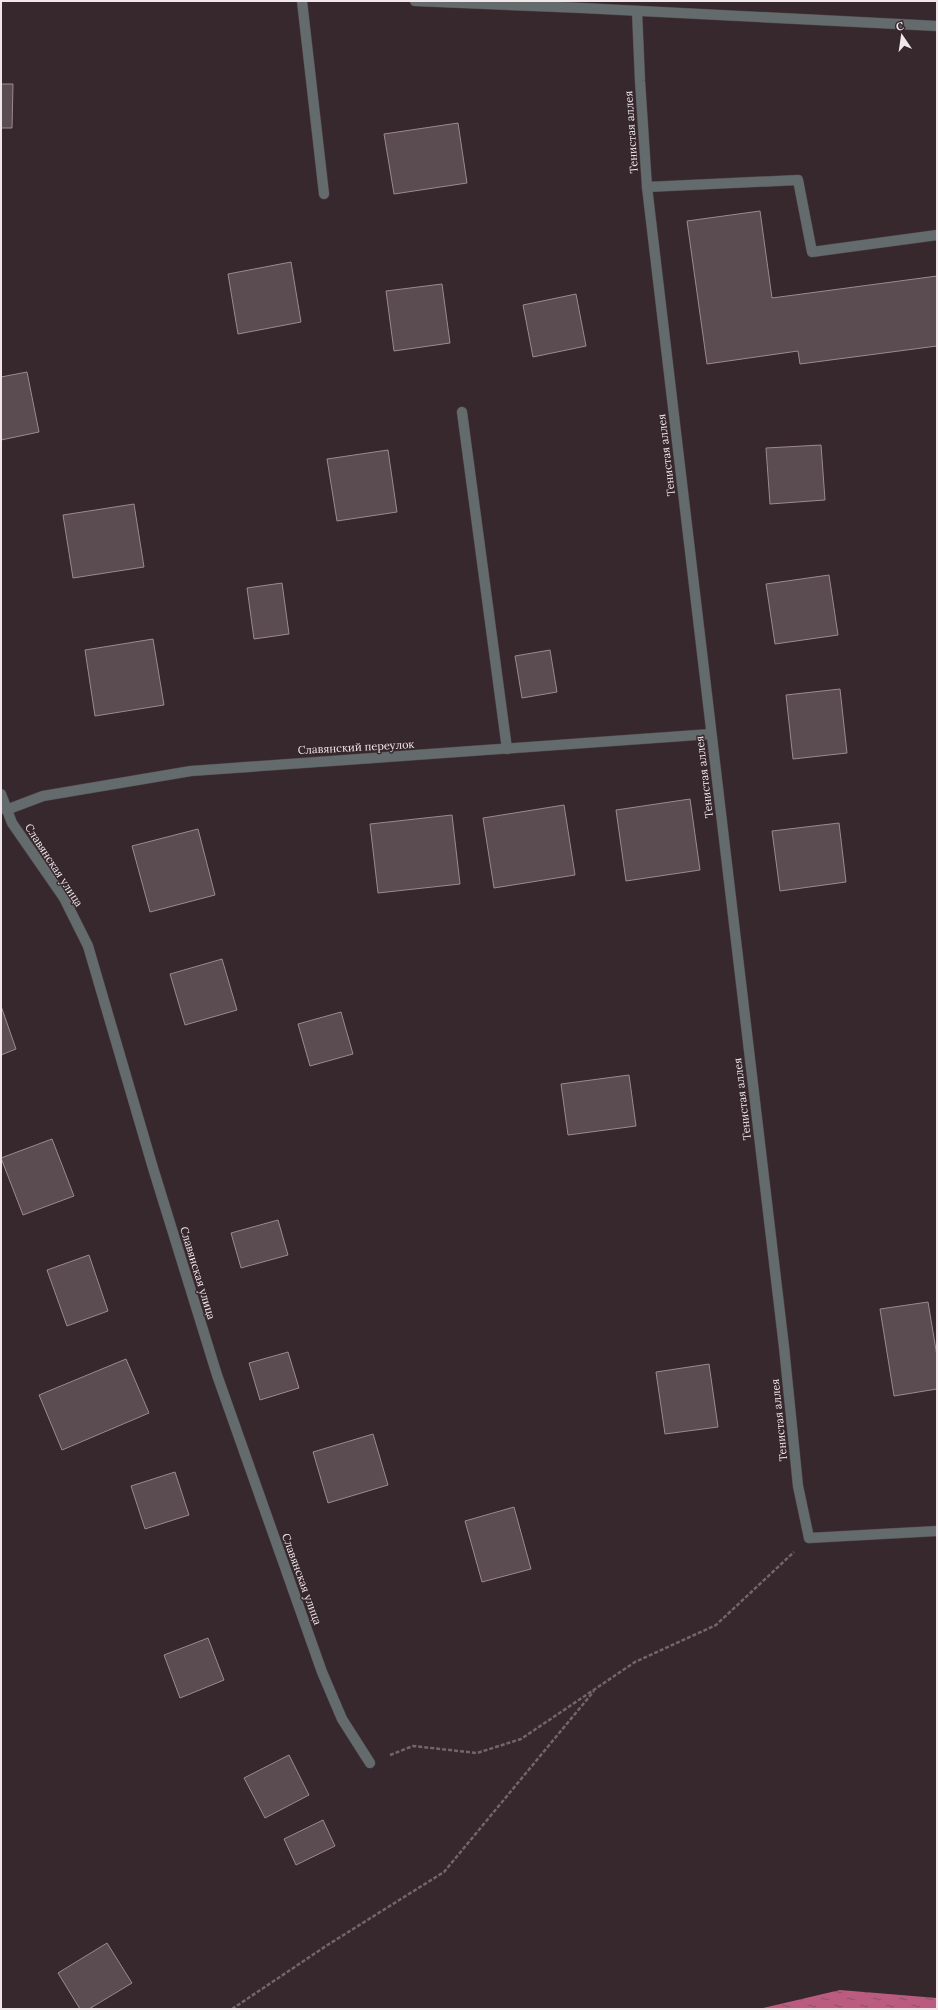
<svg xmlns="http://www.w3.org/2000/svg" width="938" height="2010" font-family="Lora,serif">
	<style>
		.water { fill: url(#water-ripples) }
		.building { fill: #5b4c51; stroke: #9b8a8f }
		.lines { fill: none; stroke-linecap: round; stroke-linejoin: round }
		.service-casing { stroke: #504347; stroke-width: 11 }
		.minor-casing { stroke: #504347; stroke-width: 11 }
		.tertiary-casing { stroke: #504347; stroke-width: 11 }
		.path { stroke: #73666b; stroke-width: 2.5; stroke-dasharray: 4 2; stroke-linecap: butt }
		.service { stroke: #636b6c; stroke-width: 10 }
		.minor { stroke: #636b6c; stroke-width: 10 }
		.tertiary { stroke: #636b6c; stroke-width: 10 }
		.labels { text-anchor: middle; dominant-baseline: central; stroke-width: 3; stroke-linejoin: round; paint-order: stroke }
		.street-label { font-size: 11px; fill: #f1e7ea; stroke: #36282d }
	</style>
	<defs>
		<pattern id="water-ripples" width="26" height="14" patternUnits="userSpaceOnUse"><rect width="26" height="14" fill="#ba5b7f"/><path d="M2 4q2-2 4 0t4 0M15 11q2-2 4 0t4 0" fill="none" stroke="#8c5268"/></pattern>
	</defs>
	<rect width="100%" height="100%" fill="#36282d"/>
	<path class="water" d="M840 1990 937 1998V2009H759Z"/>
	<g class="building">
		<path d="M1 84H13L12 128H1Z"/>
		<path d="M458 123 467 183 394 194 384 134Z"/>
		<path d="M760 211 772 298 937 276V346L800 364 798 351 707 364 687 221Z"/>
		<path d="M291 262 301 322 238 334 228 274Z"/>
		<path d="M442 284 450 343 394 351 386 291Z"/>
		<path d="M576 294 586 346 533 357 523 305Z"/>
		<path d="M27 372 39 432 1 440V377Z"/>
		<path d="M821 445 825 500 770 504 766 448Z"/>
		<path d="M388 450 397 512 337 521 327 459Z"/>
		<path d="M134 504 144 567 73 578 63 515Z"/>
		<path d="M829 575 838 635 775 644 766 584Z"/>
		<path d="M282 583 289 634 254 639 247 588Z"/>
		<path d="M153 639 164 705 95 716 85 650Z"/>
		<path d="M550 650 557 692 522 698 515 656Z"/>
		<path d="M840 689 847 753 793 759 786 695Z"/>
		<path d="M690 799 700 870 626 881 616 810Z"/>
		<path d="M564 805 575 875 494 888 483 818Z"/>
		<path d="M452 815 460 884 378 893 370 824Z"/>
		<path d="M839 823 846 882 780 891 772 831Z"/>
		<path d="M198 829 215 895 150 912 132 846Z"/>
		<path d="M222 959 237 1010 185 1025 170 974Z"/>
		<path d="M1 1006 16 1049 1 1055Z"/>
		<path d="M341 1012 353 1054 310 1066 298 1024Z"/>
		<path d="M629 1075 636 1126 568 1135 561 1084Z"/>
		<path d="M52 1139 74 1196 23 1215 1 1158Z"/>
		<path d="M278 1220 288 1255 241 1268 231 1233Z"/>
		<path d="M89 1255 108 1311 67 1326 47 1270Z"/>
		<path d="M928 1302 937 1356V1389L894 1396 880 1309Z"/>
		<path d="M288 1352 299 1388 260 1400 249 1363Z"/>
		<path d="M126 1359 149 1413 62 1450 39 1395Z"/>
		<path d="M709 1364 718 1427 665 1434 656 1372Z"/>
		<path d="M373 1434 388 1485 328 1503 313 1452Z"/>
		<path d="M175 1472 189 1515 145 1529 131 1486Z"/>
		<path d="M514 1507 531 1569 482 1582 465 1521Z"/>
		<path d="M208 1638 224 1680 180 1698 164 1655Z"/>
		<path d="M289 1755 309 1795 265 1818 244 1778Z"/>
		<path d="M323 1820 335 1846 296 1865 284 1839Z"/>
		<path d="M107 1943 132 1983 89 2009H80L58 1973Z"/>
	</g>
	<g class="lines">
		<defs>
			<g id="service">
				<path d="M302 1 324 194"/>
				<path d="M647 187 798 180 812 252 937 235"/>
				<path d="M462 412 507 749"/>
				<path d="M809 1538 937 1531"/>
			</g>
			<g id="minor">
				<path d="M637 11 640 81 647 187 784 1347 798 1486 809 1538"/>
				<path d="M1 794 12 823 64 898 88 946 153 1168 217 1375 322 1672 342 1719 370 1763"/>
				<path d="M6 810 43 796 191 771 711 734"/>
			</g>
			<path id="tertiary" d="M415 1 582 8 937 26"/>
		</defs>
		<use href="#service" class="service-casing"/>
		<use href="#minor" class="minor-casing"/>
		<use href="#tertiary" class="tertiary-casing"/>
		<g class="path">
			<path d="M390 1755 413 1746 477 1753 521 1739 635 1662 716 1625 794 1552"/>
			<path d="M232 2009 326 1946 444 1872 594 1691"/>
		</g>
		<use href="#service" class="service"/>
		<use href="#minor" class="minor"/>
		<use href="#tertiary" class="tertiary"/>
	</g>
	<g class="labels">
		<g class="street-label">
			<text transform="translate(631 132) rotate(-94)">Тенистая аллея</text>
			<text transform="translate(666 455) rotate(-97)">Тенистая аллея</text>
			<text transform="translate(356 747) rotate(-3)">Славянский переулок</text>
			<text transform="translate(704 777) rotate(-97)">Тенистая аллея</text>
			<text transform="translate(54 865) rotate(57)">Славянская улица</text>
			<text transform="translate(742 1099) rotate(-97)">Тенистая аллея</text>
			<text transform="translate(198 1273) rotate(73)">Славянская улица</text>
			<text transform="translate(779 1420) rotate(-96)">Тенистая аллея</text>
			<text transform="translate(302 1579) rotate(70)">Славянская улица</text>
		</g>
	</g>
	<rect width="938" height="2010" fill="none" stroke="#f1e7ea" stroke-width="4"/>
	<g transform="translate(902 36) rotate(347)" stroke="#36282d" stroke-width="3" paint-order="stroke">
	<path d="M0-3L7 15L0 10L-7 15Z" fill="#f1e7ea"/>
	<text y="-6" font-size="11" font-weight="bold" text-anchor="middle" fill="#f1e7ea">С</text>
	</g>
</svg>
